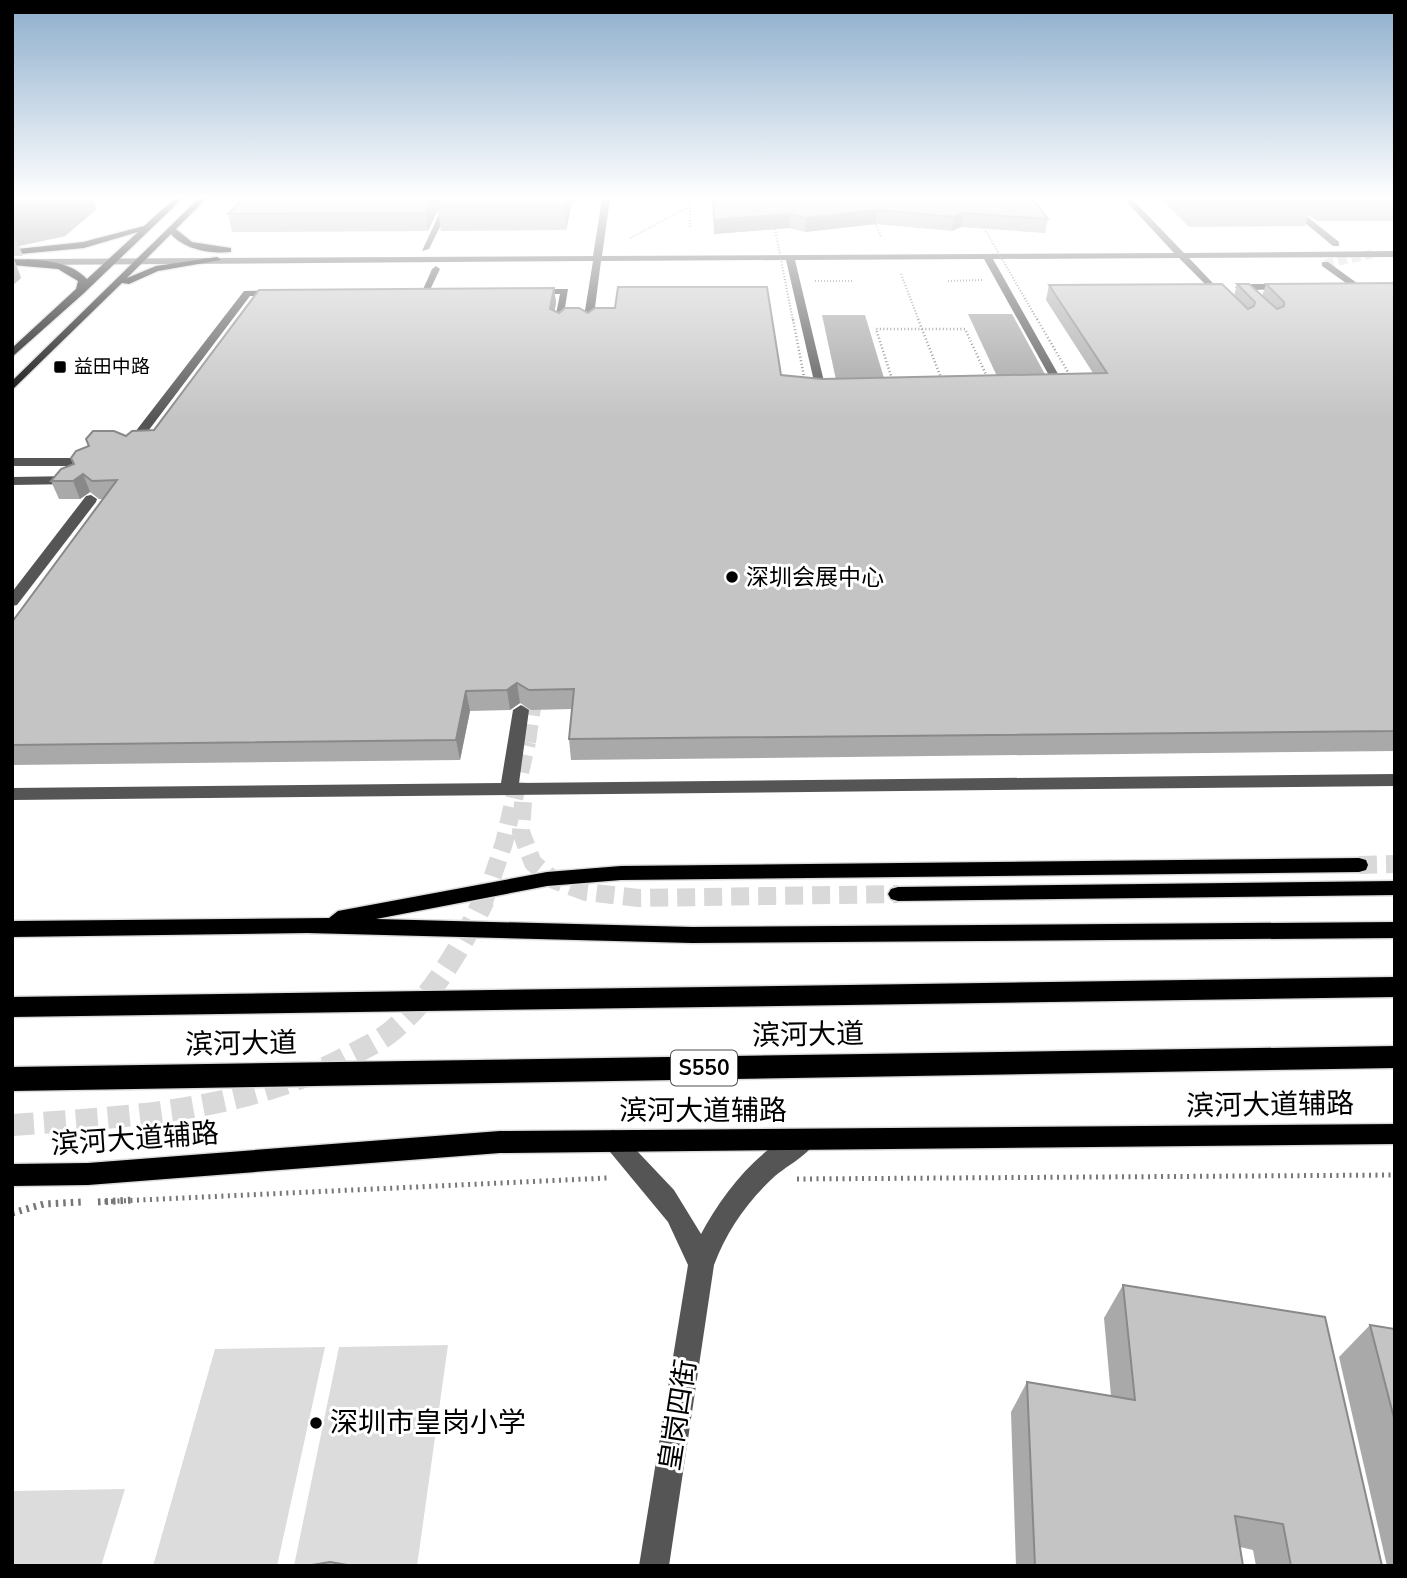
<svg xmlns="http://www.w3.org/2000/svg" width="1407" height="1578" font-family="'Nunito Sans','Noto Sans SC',sans-serif">
	<style>
		.green { fill: #dcdcdc }
		.water { fill: #a3a3a3 }
		.lines { fill: none; stroke-linecap: round; stroke-linejoin: round }
		.minor-tunnel-far1 { stroke: #d9d9d9; stroke-width: 9; stroke-dasharray: 9 4.5; stroke-linecap: butt }
		.minor-tunnel { stroke: #d9d9d9; stroke-width: 18; stroke-dasharray: 18 9; stroke-linecap: butt }
		.major-tunnel-far1 { stroke: #d9d9d9; stroke-width: 18; stroke-dasharray: 18 9; stroke-linecap: butt }
		.major-tunnel { stroke: #d9d9d9; stroke-width: 22; stroke-dasharray: 22 10; stroke-linecap: butt }
		.major-casing { stroke: #dbdbdb; stroke-width: 3 }
		.highway-casing { stroke: #dbdbdb; stroke-width: 3 }
		.path-far3 { stroke: #777; stroke-width: 2; stroke-dasharray: 1 2; stroke-linecap: butt }
		.path-far2 { stroke: #777; stroke-width: 2.5; stroke-dasharray: 1 2.5; stroke-linecap: butt }
		.path-far1 { stroke: #777; stroke-width: 5; stroke-dasharray: 2 4.5; stroke-linecap: butt }
		.path { stroke: #777; stroke-width: 7; stroke-dasharray: 2.5 5; stroke-linecap: butt }
		.minor { fill: #555; fill-rule: evenodd }
		.major { fill: #000; fill-rule: evenodd }
		.highway { fill: #000; fill-rule: evenodd }
		.path-bridge-far1 { stroke: #777; stroke-width: 2; stroke-dasharray: 1 2; stroke-linecap: butt }
		.path-bridge { stroke: #777; stroke-width: 2.5; stroke-dasharray: 1 2.5; stroke-linecap: butt }
		.wall { fill: #a9a9a9 }
		.shaded-wall { fill: #898989 }
		.building { fill: #c4c4c4; stroke: #898989; stroke-width: 2 }
		.poi-dot { fill: #000; stroke: #fff; stroke-width: 2.5 }
		.labels { text-anchor: middle; dominant-baseline: central; stroke-width: 6; stroke-linejoin: round; paint-order: stroke }
		.far-poi-label { font-size: 19px; fill: #000; stroke: #fff; text-anchor: start }
		.shield { fill: #fff; stroke: #4c4c4c; stroke-width: 2 }
		.shield-label { font-size: 21px; font-weight: bold; fill: #000 }
		.poi-label { font-size: 23px; fill: #000; stroke: #fff; text-anchor: start }
		.near-street-label { font-size: 28px; fill: #000; stroke: #fff }
		.near-poi-label { font-size: 28px; fill: #000; stroke: #fff; text-anchor: start }
	</style>
	<rect width="100%" height="100%" fill="#fff"/>
	<g class="green">
		<path d="M448 1345 417 1566H294L339 1347Z"/>
		<path d="M325 1347 277 1566H153L215 1349Z"/>
		<path d="M125 1489 101 1566H12V1491Z"/>
	</g>
	<g class="water">
		<path d="M968 314H1012L1052 387H1002Z"/>
		<path d="M822 315H865L887 388 838 389Z"/>
	</g>
	<g class="lines">
		<path class="minor-tunnel-far1" d="M1325 264 1372 254"/>
		<path class="minor-tunnel" d="M527 742 535 687"/>
		<g class="major-tunnel-far1">
			<path d="M523 802 521 832 533 863 554 880 586 892 639 898 898 894"/>
			<path d="M1359 865 1395 864"/>
			<path d="M484 902 504 843 527 742"/>
		</g>
		<path class="major-tunnel" d="M12 1125C125 1117 240 1112 343 1059 360 1050 379 1042 393 1030 434 995 461 947 484 900"/>
		<defs>
			<g id="major">
				<path d="M174 199H182L83 294 12 357V348L76 289 78 281 58 269 12 265V259C38 260 68 259 87 279L138 232 84 248 20 254 17 249 83 242 144 226Z"/>
				<path d="M198 199H206L176 229 192 242 231 248V252C211 254 185 250 171 234L127 278 156 266 217 257 221 260 158 271 129 284 122 283 12 390V381Z"/>
				<path d="M1359 858 1366 860 1368 865 1366 870 1359 872 621 880 547 886 376 919 692 927 1395 922V938L692 943 307 933 12 937V921L329 918 338 911 547 872 621 866Z"/>
				<path d="M1395 881V895L898 901 891 899 888 894 891 889 898 887Z"/>
				<path d="M1395 1124V1144L500 1153 88 1185 12 1186V1164L88 1163 500 1131Z"/>
			</g>
			<g id="highway">
				<path d="M1395 977V997L12 1017V997Z"/>
				<path d="M1395 1046V1068L12 1091V1067Z"/>
			</g>
		</defs>
		<use href="#major" class="major-casing"/>
		<use href="#highway" class="highway-casing"/>
		<g class="path-far3">
			<path d="M690 199V227"/>
			<path d="M876 224 881 237"/>
			<path d="M630 238 690 206"/>
			<path d="M901 274 919 321"/>
			<path d="M815 281H852"/>
			<path d="M948 281 982 280"/>
		</g>
		<g class="path-far2">
			<path d="M918 319 942 380"/>
			<path d="M893 382 876 329H965L989 381"/>
		</g>
		<g class="path-far1">
			<path d="M797 1179 1395 1175"/>
			<path d="M98 1202 607 1178"/>
		</g>
		<g class="path">
			<path d="M98 1202 134 1200"/>
			<path d="M12 1213 44 1204 82 1202"/>
		</g>
		<g class="minor">
			<path d="M446 199H454L429 249 422 251Z"/>
			<path d="M602 199H610L602 256 1174 253 1124 199H1132L1184 253 1395 251V257L1189 258 1227 298 1229 300 1224 303 1179 258 993 259 1066 388 1061 391 1056 388 984 259 795 260 826 390 821 393 816 390 786 260 601 261 593 323 588 326 583 323 593 261 26 265 22 262 26 259 593 256Z"/>
			<path d="M1276 199H1285L1339 242V246H1333Z"/>
			<path d="M1322 262H1328L1361 286 1353 288 1322 266Z"/>
			<path d="M436 266 440 269 429 292 421 294 432 269Z"/>
			<path d="M1286 284 1289 285V289L1248 290 1252 294 1247 297 1235 287 1240 284Z"/>
			<path d="M529 289H568L562 326 554 324 560 294H532L529 293Z"/>
			<path d="M244 291 280 290 285 293 280 296H250L133 451H125V445Z"/>
			<path d="M12 458H89L95 462 89 466H12Z"/>
			<path d="M12 477 74 476 80 480 74 484 12 485Z"/>
			<path d="M91 495 97 499 96 502 17 605 12 606V592L86 496Z"/>
			<path d="M521 705 529 710 519 783 1395 774V786L12 800V788L501 783 513 710Z"/>
			<path d="M804 1129 812 1133 816 1140C809 1155 788 1165 775 1176 748 1201 727 1230 714 1265L669 1566H639L688 1265 668 1222 601 1141 605 1134 613 1130 621 1134 674 1190 701 1234C723 1193 759 1146 804 1129Z"/>
		</g>
		<use href="#major" class="major"/>
		<use href="#highway" class="highway"/>
		<g class="path-bridge-far1">
			<path d="M984 228 1038 321"/>
			<path d="M775 229 793 321"/>
		</g>
		<g class="path-bridge">
			<path d="M793 319 805 382"/>
			<path d="M1037 319 1072 379"/>
		</g>
	</g>
	<g class="wall">
		<path d="M12 199 97 209 65 236 19 246 23 256H13L21 278 12 286Z"/>
		<path d="M242 199H573L566 230 441 231 438 210 428 231 232 232 228 214Z"/>
		<path d="M712 199H1033L1048 219 1045 233 961 227 952 231 876 224 805 232 789 228 714 234Z"/>
		<path d="M1161 199H1395V221H1317L1309 215 1305 226 1189 227Z"/>
		<path d="M1395 283V751L571 760 569 739 572 709 531 710 520 703 510 710 470 711 460 760 12 765V622L104 499H99L90 492 80 499H59L51 481 73 464 71 458 88 447 86 439 126 436 154 430 554 288 556 303 554 311 559 313H588L781 375 822 379 1093 373 1046 300 1049 285 1234 296 1237 284 1262 296 1266 284Z"/>
		<path d="M1123 1285 1382 1566H1256L1253 1550 1240 1547 1243 1566H1016L1011 1412 1027 1382 1111 1396 1104 1318Z"/>
		<path d="M1370 1325 1395 1329V1566H1387L1339 1357Z"/>
	</g>
	<g class="shaded-wall">
		<path d="M12 199H93L97 209 65 236 19 246 23 257 12 230Z"/>
		<path d="M432 199H440L437 204 438 210 428 231 426 213Z"/>
		<path d="M565 199H573L566 230 564 204Z"/>
		<path d="M877 210 876 224 805 232 806 218Z"/>
		<path d="M963 213 961 227 952 231 954 217Z"/>
		<path d="M790 214 789 228 714 234V220Z"/>
		<path d="M12 255 21 278 12 286Z"/>
		<path d="M554 288 556 303 552 325 550 309Z"/>
		<path d="M83 474 90 492 80 499 73 481Z"/>
		<path d="M517 683 520 703 510 710 507 690Z"/>
		<path d="M466 691 470 711 460 760 456 740Z"/>
	</g>
	<g class="building">
		<path d="M242 199H432L426 213 228 214Z"/>
		<path d="M440 199H565L564 204H437Z"/>
		<path d="M713 199H1033L1048 219 963 213 954 217 877 210 806 218 790 214 714 220Z"/>
		<path d="M1194 199H1312L1314 200H1196Z"/>
		<path d="M1395 283V731L569 739 574 689 529 690 517 683 507 690 466 691 456 740 12 745V622L117 480 92 481 83 474 73 481H51L61 469 74 464 71 458 76 451 89 446 86 439 93 431H114L126 436 132 431 154 430 259 290 554 288 550 309 559 313 565 308H579L588 313 595 308H615L618 287H767L781 375 822 379 1107 373 1049 285 1222 284 1248 309 1254 306 1255 302 1237 284H1249L1277 309 1284 306V302L1266 284Z"/>
		<path d="M1123 1285 1325 1317 1382 1566H1291L1283 1524 1235 1516 1243 1566H1035L1027 1382 1135 1400Z"/>
		<path d="M1370 1325 1395 1329V1422Z"/>
		<path d="M330 1562 353 1566H306Z"/>
	</g>
	<linearGradient id="sky" x2="0" y2="1"><stop stop-color="#8cadcc"/><stop offset="0.47" stop-color="#fff"/><stop offset="1" stop-color="#fff" stop-opacity="0"/></linearGradient>
	<rect width="1407" height="420" fill="url(#sky)"/>
	<g class="poi-dot">
		<rect x="53" y="360" width="14" height="14" rx="3.5"/>
		<circle cx="732" cy="577" r="7"/>
		<circle cx="316" cy="1423" r="7"/>
	</g>
	<g class="labels">
		<g class="far-poi-label">
			<text x="74" y="367">益田中路</text>
		</g>
		<rect class="shield" x="671" y="1050.5" width="66" height="35" rx="5"/>
		<g class="shield-label">
			<text x="704" y="1068">S550</text>
		</g>
		<g class="poi-label">
			<text x="746" y="577">深圳会展中心</text>
		</g>
		<g class="near-street-label">
			<text transform="translate(808 1035) rotate(-1)">滨河大道</text>
			<text transform="translate(241 1044) rotate(-1)">滨河大道</text>
			<text transform="translate(1270 1105) rotate(-1)">滨河大道辅路</text>
			<text x="703" y="1111">滨河大道辅路</text>
			<text transform="translate(135 1139) rotate(-4)">滨河大道辅路</text>
			<text transform="translate(678 1415) rotate(-81)">皇岗四街</text>
		</g>
		<g class="near-poi-label">
			<text x="330" y="1423">深圳市皇岗小学</text>
		</g>
	</g>
	<rect width="1407" height="1578" fill="none" stroke="#000000" stroke-width="28"/>
</svg>
